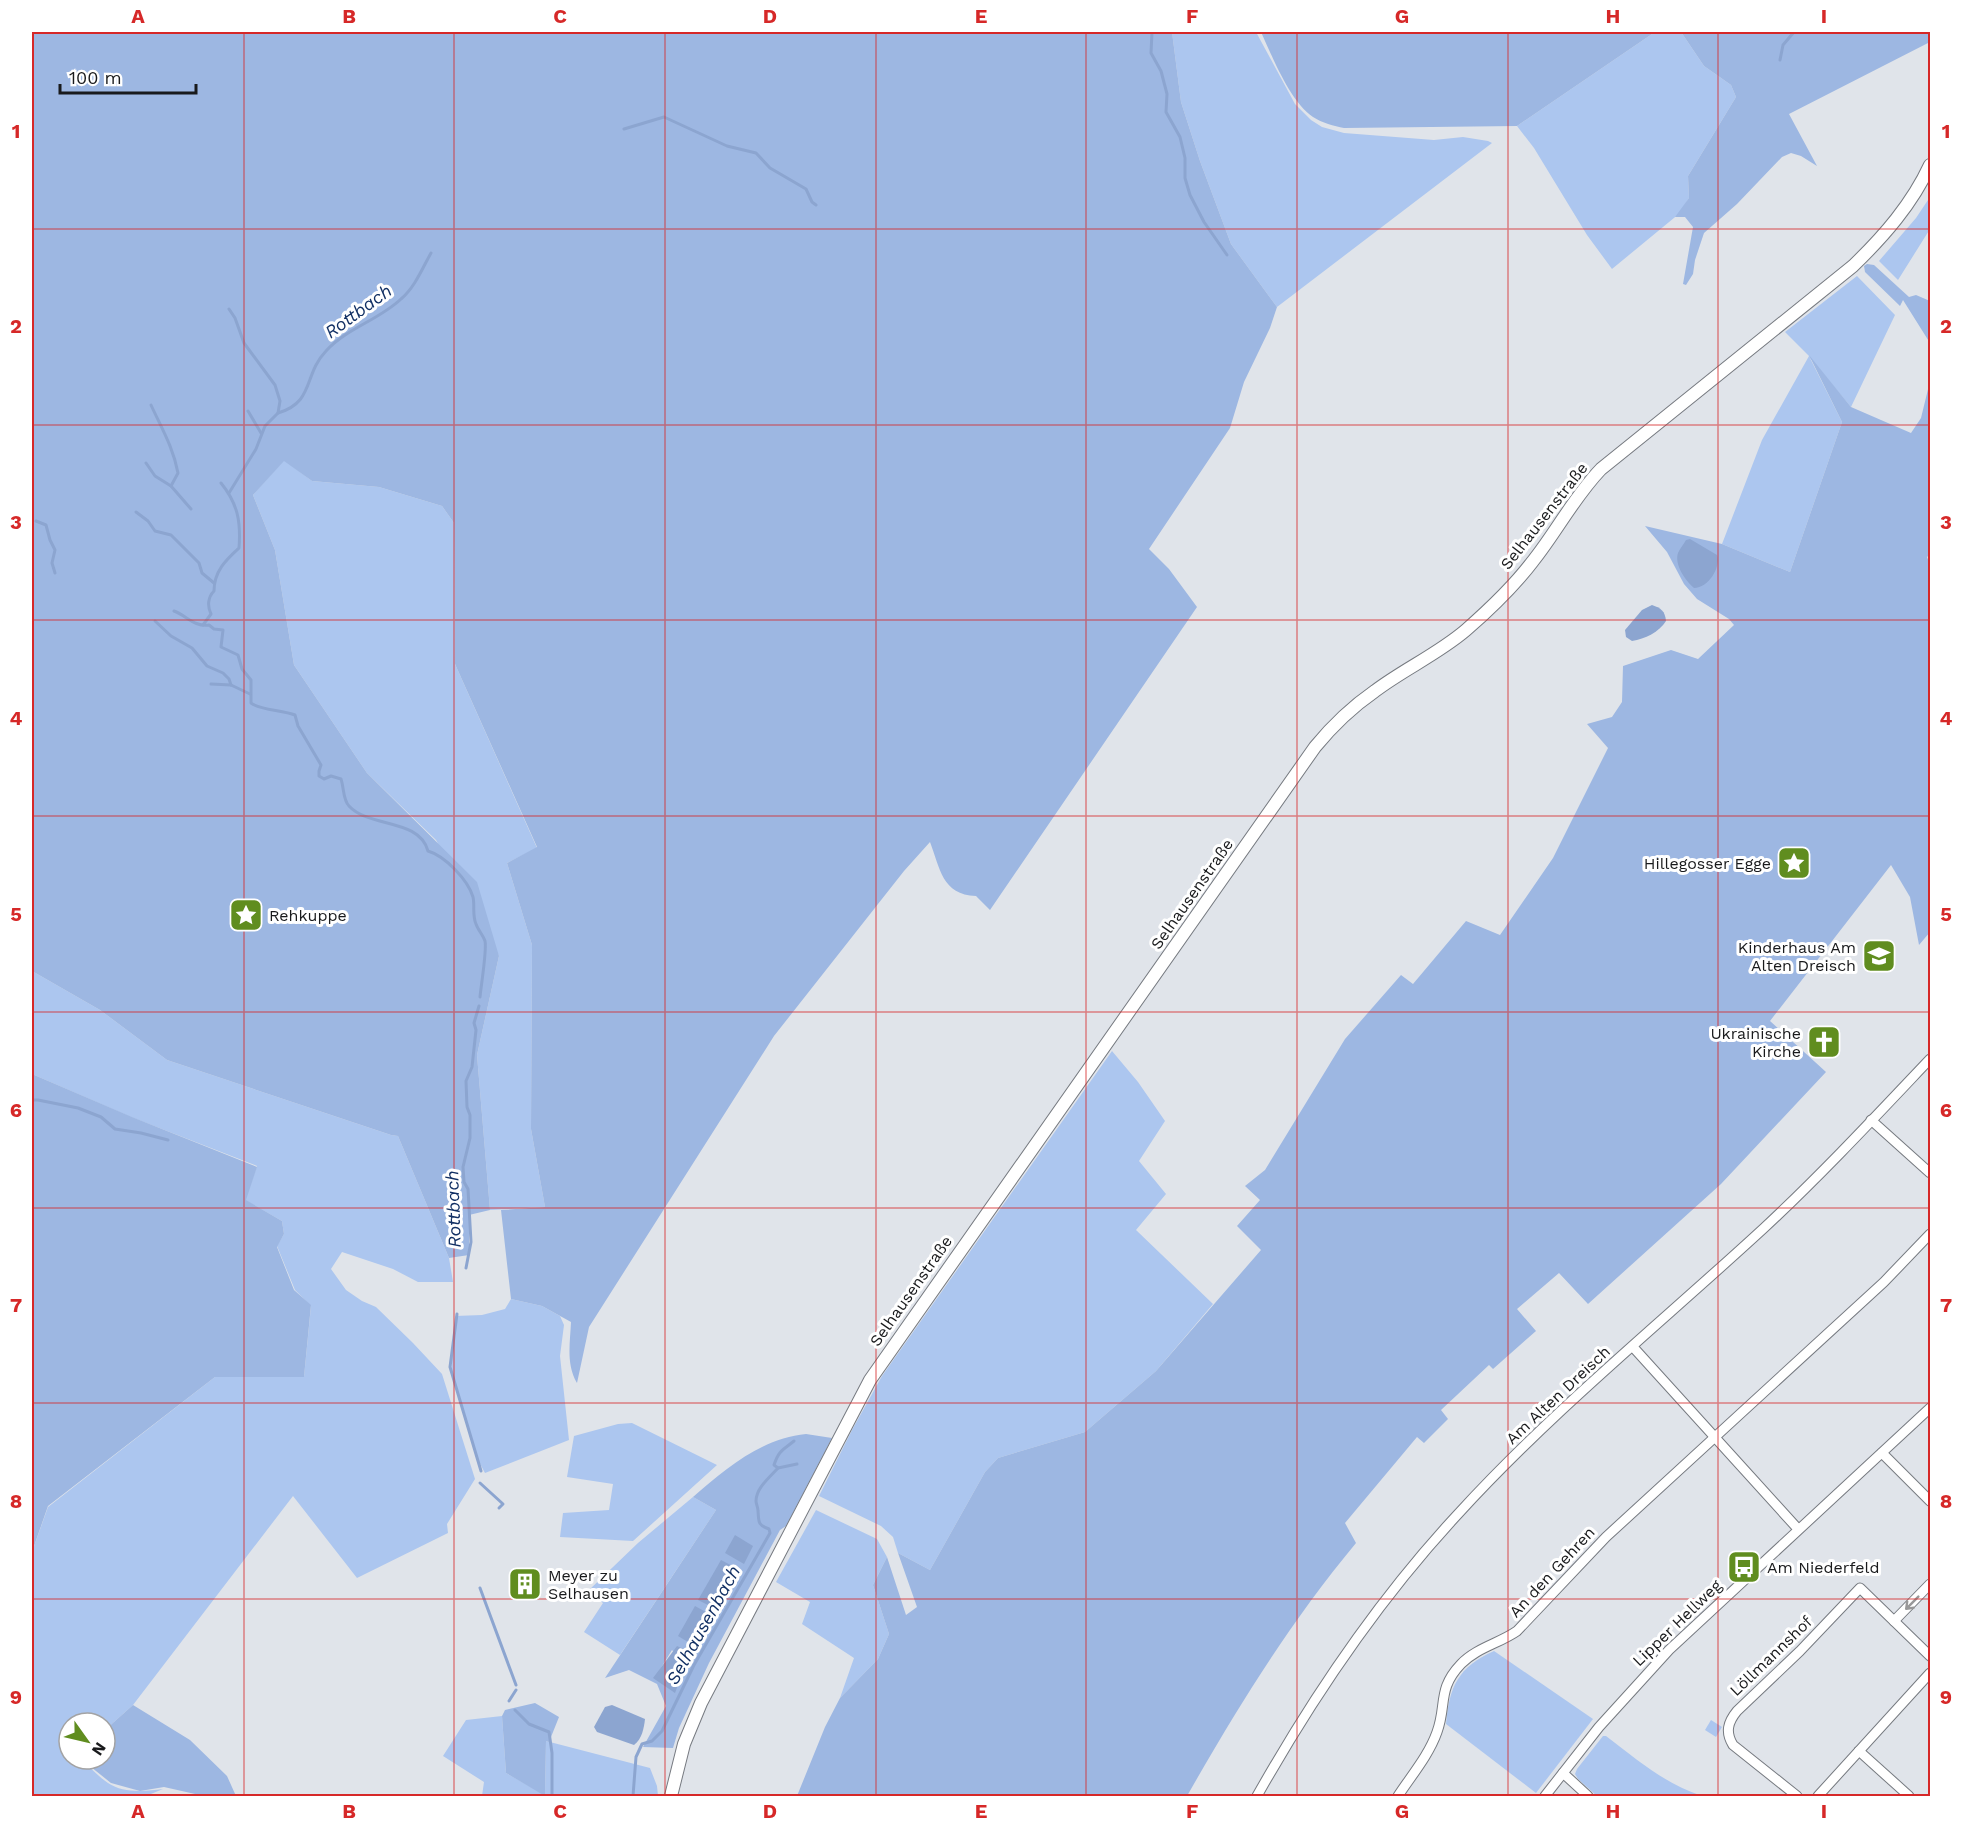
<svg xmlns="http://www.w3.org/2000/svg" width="1962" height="1828" font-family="'Work Sans',sans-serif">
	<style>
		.green { fill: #acc6ef }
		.forest { fill: #9db7e2; fill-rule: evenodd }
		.water { fill: #8ca5d0 }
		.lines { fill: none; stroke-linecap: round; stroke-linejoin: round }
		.stream { stroke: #8ca5d0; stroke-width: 3 }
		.street-casing { stroke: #767a80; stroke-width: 11 }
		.secondary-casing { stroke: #767a80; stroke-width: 14 }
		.street { stroke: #fff; stroke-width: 9 }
		.secondary { stroke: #fff; stroke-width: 12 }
		.oneway { stroke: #989899 }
		.grid { fill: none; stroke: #d62828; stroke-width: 1.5; stroke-opacity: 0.55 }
		.labels { text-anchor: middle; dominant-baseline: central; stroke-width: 6; stroke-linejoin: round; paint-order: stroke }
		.street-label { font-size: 16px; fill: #191a1c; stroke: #fff }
		.poi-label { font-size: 16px; fill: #191a1c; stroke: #fff; text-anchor: end }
		.water-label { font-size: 18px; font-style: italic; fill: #123064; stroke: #fff }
		.neatline { fill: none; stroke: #d62828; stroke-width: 2 }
		.grid-label { font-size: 20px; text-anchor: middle; font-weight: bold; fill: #d62828 }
	</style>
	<rect width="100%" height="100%" fill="#e0e4ea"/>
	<g class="green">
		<path d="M1172 32H1256L1295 104 1311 120 1322 127 1344 133 1434 140 1463 137 1488 141 1492 143 1277 307 1231 244 1200 161 1181 102Z"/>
		<path d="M1655 32H1681L1704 66 1731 85 1736 97 1688 176 1689 198 1680 213 1612 269 1587 235 1534 148 1517 126Z"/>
		<path d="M1930 197V229L1898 280 1879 261 1916 218Z"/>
		<path d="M1857 276 1895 315 1851 407 1810 358 1842 422 1790 572 1722 544 1762 440 1809 356 1785 332Z"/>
		<path d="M284 460 312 481 379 487 442 506 454 523 455 664 537 848 507 863 532 945 531 1129 545 1207 490 1210 477 1055 499 956 436 840 367 773 294 665 275 550 253 495Z"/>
		<path d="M32 971 100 1010 167 1060 391 1135 398 1136 449 1258 453 1282H418L393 1269 342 1252 331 1269 346 1290 362 1301 376 1307 413 1343 442 1374 475 1479 447 1524 448 1533 357 1578 293 1496 133 1705 105 1730V1723H69V1759C87 1759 94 1774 108 1783 124 1794 146 1791 163 1789L146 1796H32V1552L48 1507 215 1377H304L311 1306 295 1290 277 1246 284 1234 282 1221 245 1200 257 1166 131 1117 32 1074Z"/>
		<path d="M1112 1051 1138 1082 1165 1121 1139 1161 1166 1194 1136 1230 1213 1304 1156 1371 1085 1432 998 1458 985 1472 930 1570 898 1553 893 1537 881 1526 819 1496 852 1430 882 1376Z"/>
		<path d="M511 1299 542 1306 560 1316 564 1325 560 1356 569 1440 485 1473 478 1460 451 1372 455 1316 482 1315 505 1309Z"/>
		<path d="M632 1423 717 1465 633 1541 560 1537 563 1513 609 1510 613 1484 567 1477 574 1436 618 1424Z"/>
		<path d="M693 1497 716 1510 620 1655 584 1632 603 1603 588 1591 638 1543Z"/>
		<path d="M816 1510 877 1539 887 1557 873 1585 889 1634 878 1659 840 1698 854 1658 802 1624 810 1602 776 1582Z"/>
		<path d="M1494 1651 1593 1719 1536 1793 1446 1724C1449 1687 1458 1667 1494 1651Z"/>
		<path d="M502 1716 506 1773 545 1795 546 1741 650 1768 657 1786 658 1796H482L484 1782 443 1756 466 1720Z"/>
		<path d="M1711 1720 1722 1727 1716 1737 1705 1730Z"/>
		<path d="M1603 1736H1606C1639 1761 1662 1782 1702 1796H1597L1578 1779 1575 1774 1577 1769Z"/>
	</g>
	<g class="forest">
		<path d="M32 32H1172L1181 102 1200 161 1231 244 1277 307 1270 328 1244 382 1230 428 1149 549 1169 569 1197 607 990 910 976 896C942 895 940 868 930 842L904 871 774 1036 589 1327 577 1383C566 1364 570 1344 571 1322L542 1306 511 1299 501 1210 545 1207 531 1129 532 945 507 863 537 847 455 664 454 523 442 506 379 487 312 481 284 461 253 495 275 550 294 665 367 773 477 882 499 956 477 1055 490 1210 469 1215V1255L449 1258 398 1136 391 1135 167 1060 100 1010 32 971Z"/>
		<path d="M1261 32H1655L1517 126 1344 128C1334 126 1322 123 1313 117 1290 102 1272 56 1261 32Z"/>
		<path d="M1681 32H1930V42L1789 114 1817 166 1801 156 1791 153 1782 157 1737 204 1704 233 1695 260 1693 274 1686 285 1683 284 1693 227 1685 217H1675L1689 198 1688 176 1736 97 1731 85 1704 66Z"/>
		<path d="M1867 264 1874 265 1909 297 1916 295 1930 301V343L1903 300 1900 306 1865 272 1864 266Z"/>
		<path d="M1809 355 1851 407 1911 433 1921 418 1930 381V554L1927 557 1930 565V932L1919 945 1910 897 1891 865 1770 1021 1826 1072 1721 1184 1588 1304 1559 1273 1517 1309 1536 1331 1493 1369 1489 1365 1441 1410 1448 1419 1424 1443 1417 1437 1345 1523 1356 1543C1289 1624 1239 1705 1187 1796H797L825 1727 840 1698 878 1659 889 1634 873 1585 887 1557 906 1615 917 1607 898 1553 930 1570 985 1472 998 1458 1085 1432 1156 1371 1261 1250 1237 1226 1260 1200 1245 1186 1265 1170 1345 1039 1401 975 1413 984 1466 921 1500 935 1553 858 1608 748 1587 724 1612 717 1622 702 1623 666 1671 650 1698 659 1734 625 1729 619 1697 599 1684 584 1667 552 1645 526 1722 544 1790 572 1842 422Z"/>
		<path d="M32 1074 132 1117 257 1167 246 1200 282 1221 284 1234 277 1247 294 1290 311 1305 304 1377H215L48 1506 32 1552Z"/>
		<path d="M806 1434 832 1438 786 1526 780 1530 709 1663 679 1728 673 1748 643 1747 666 1706 657 1684 629 1670 605 1678 716 1510 693 1497C725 1469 762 1438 806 1434ZM672 1650 687 1669 681 1677 659 1671Z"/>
		<path d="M535 1703 559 1717 549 1742 546 1741 545 1796 506 1773 502 1716 505 1710Z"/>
		<path d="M133 1705 190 1740 227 1776 236 1796H204L164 1787 140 1791 111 1783 81 1759H105V1730Z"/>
	</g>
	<g class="water">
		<path d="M1690 539 1717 555C1721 568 1708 588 1694 588 1686 581 1674 565 1678 553 1680 548 1684 544 1686 540Z"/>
		<path d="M1652 605C1661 608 1665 611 1666 621 1659 632 1645 639 1632 641L1626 637 1625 630 1642 610Z"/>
		<path d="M735 1535 753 1546 744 1564 725 1553Z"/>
		<path d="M721 1560 742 1571 720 1611 698 1600Z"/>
		<path d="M695 1606 715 1617 698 1648 678 1636Z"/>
		<path d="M677 1646 694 1654 681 1677 675 1693 653 1678Z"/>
		<path d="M612 1705 645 1719C644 1728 642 1739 634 1745L597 1732 594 1727 605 1707Z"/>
	</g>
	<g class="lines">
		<g class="stream">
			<path d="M1152 32 1151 53 1161 71 1167 94 1166 112 1180 137 1185 158V178L1190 195 1204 222 1227 255"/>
			<path d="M1780 60 1783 45 1794 32"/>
			<path d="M624 129 664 117 727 146 756 153 770 168 806 189 812 202 816 205"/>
			<path d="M151 405C162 429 173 447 178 473L171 486"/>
			<path d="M248 411 261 433"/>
			<path d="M278 413C315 402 303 375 326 351 347 328 379 320 401 299 415 287 422 269 431 253"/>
			<path d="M146 463 155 476 171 486 191 509"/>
			<path d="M229 493 256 449 265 426 278 413 280 401 275 385 244 343 235 318 229 309"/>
			<path d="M136 512 148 521 155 531 171 535 199 563 202 573 214 583"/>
			<path d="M36 521 46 525 50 540 55 550 52 563 55 573"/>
			<path d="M174 611C187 616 194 627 209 625L214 629 223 630 221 647 238 655 242 669 251 680V703C259 710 283 710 295 715L298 726 321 765 319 771V776L324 779 331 776 341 779C344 788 343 800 349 806 369 828 419 818 428 851 445 856 468 880 473 897 475 905 472 915 476 924 478 930 483 935 485 941 487 950 481 986 480 997"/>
			<path d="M155 621 171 636 192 648 207 666 223 673 229 679 231 685"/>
			<path d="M203 625 211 614C207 606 208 597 214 591 214 571 226 560 239 548 241 522 238 504 221 483"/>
			<path d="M211 684 231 685 250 694"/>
			<path d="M32 1100H38L78 1108 101 1117 115 1129 141 1133 168 1140"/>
			<path d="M466 1268 471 1242 468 1189 464 1182 463 1167 470 1138V1115L467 1107 466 1081 472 1067 476 1030 474 1023 479 1006"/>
			<path d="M457 1314 450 1367 481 1471"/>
			<path d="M778 1468 797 1464"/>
			<path d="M480 1483 503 1504 499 1508"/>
			<path d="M480 1588 516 1685"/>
			<path d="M509 1701 516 1690"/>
			<path d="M515 1710 529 1724 549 1732 552 1753V1796"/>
			<path d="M633 1796 636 1757 642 1744 652 1741 662 1731 694 1665 770 1533 769 1529C757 1525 759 1521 758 1511 758 1507 756 1504 756 1501 756 1488 770 1477 778 1468L774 1465C779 1450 783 1450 794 1441"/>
		</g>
		<defs>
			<g id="street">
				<path d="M1871 1120 1930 1173"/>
				<path d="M1633 1347 1798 1529"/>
				<path d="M1882 1453 1930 1501"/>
				<path d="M1894 1621 1930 1584"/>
				<path d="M1859 1751 1909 1796"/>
				<path d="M1563 1773 1588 1796"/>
				<path d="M1257 1796C1314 1695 1379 1599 1458 1514 1552 1411 1662 1322 1764 1228 1822 1174 1876 1116 1930 1059"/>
				<path d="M1398 1796C1411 1776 1429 1755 1437 1732 1447 1705 1437 1689 1461 1664 1476 1648 1500 1643 1517 1631L1606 1537 1884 1282 1930 1234"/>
				<path d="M1545 1796 1599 1727 1669 1650 1930 1408"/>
				<path d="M1797 1796 1733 1745C1725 1732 1728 1722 1737 1711L1800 1651 1860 1588 1930 1656"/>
				<path d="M1818 1796 1930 1673"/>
			</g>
			<path id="secondary" d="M671 1796 684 1744 701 1703 870 1380 1315 747C1333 725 1352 707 1375 691 1404 669 1438 654 1466 630 1490 609 1514 586 1533 561 1557 531 1574 497 1601 469L1853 266C1884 236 1912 204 1930 165"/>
		</defs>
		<use href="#street" class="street-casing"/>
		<use href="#secondary" class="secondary-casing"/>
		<use href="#street" class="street"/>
		<use href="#secondary" class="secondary"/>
	</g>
	<defs><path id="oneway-shaft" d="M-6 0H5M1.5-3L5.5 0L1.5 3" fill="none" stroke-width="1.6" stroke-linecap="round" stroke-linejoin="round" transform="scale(1.5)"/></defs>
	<use class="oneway" href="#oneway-shaft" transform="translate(1912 1603) rotate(135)"/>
	<path class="grid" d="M244 32V1796M454 32V1796M665 32V1796M876 32V1796M1086 32V1796M1297 32V1796M1508 32V1796M1718 32V1796M32 229H1930M32 425H1930M32 620H1930M32 816H1930M32 1012H1930M32 1208H1930M32 1403H1930M32 1599H1930"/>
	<defs>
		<symbol id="sight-square" viewBox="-11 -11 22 22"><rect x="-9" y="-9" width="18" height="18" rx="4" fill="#608d1f" stroke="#fff"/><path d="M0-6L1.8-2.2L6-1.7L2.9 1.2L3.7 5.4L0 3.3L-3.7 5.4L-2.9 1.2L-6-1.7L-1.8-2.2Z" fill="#fff"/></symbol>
		<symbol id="school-square" viewBox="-11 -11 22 22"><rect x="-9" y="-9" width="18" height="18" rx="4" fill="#608d1f" stroke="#fff"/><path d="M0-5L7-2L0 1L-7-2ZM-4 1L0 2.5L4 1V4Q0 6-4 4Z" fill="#fff"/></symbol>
		<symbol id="church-square" viewBox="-11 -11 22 22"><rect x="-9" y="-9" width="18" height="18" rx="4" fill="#608d1f" stroke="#fff"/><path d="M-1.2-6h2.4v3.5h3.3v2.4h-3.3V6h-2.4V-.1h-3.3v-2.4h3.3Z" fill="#fff"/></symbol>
		<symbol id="bus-square" viewBox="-11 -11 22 22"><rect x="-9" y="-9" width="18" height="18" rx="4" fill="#608d1f" stroke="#fff"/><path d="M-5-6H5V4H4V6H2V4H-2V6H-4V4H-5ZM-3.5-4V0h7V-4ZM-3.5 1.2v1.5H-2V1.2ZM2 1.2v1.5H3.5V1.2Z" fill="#fff"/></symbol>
		<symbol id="building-square" viewBox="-11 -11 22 22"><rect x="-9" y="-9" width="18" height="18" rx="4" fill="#608d1f" stroke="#fff"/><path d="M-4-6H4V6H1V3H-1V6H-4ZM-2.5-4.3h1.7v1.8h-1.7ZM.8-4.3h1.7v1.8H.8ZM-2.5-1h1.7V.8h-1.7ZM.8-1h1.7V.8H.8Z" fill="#fff"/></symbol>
	</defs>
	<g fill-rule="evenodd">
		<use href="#sight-square" x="1775" y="844" width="38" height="38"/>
		<use href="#sight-square" x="227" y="896" width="38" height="38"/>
		<use href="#school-square" x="1860" y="937" width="38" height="38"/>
		<use href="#church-square" x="1805" y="1023" width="38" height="38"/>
		<use href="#bus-square" x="1725" y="1548" width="38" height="38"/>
		<use href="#building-square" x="506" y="1565" width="38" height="38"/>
	</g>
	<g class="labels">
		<g class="street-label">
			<text transform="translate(1544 516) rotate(-52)">Selhausenstraße</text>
			<text transform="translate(1192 894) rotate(-55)">Selhausenstraße</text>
			<text transform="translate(911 1291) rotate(-55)">Selhausenstraße</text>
			<text transform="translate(1558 1395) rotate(-43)">Am Alten Dreisch</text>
			<text transform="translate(1552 1572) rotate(-47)">An den Gehren</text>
			<text transform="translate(1677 1623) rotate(-44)">Lipper Hellweg</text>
			<text transform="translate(1771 1656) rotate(-44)">Löllmannshof</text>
		</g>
		<g class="poi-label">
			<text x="1771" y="863">Hillegosser Egge</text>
			<text x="269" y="915" text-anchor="start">Rehkuppe</text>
			<text x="1856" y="947">Kinderhaus Am<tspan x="1856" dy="18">Alten Dreisch</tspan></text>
			<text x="1801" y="1033">Ukrainische<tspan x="1801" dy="18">Kirche</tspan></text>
			<text x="1767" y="1567" text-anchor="start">Am Niederfeld</text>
			<text x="548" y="1575" text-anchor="start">Meyer zu<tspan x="548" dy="18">Selhausen</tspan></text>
		</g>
		<g class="water-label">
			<text transform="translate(358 311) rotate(-36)">Rottbach</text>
			<text transform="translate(453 1209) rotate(-92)">Rottbach</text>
			<text transform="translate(703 1625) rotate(-61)">Selhausenbach</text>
		</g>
	</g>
	<rect width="1962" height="1828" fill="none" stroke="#ffffff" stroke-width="66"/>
	<g transform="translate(87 1741) rotate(124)"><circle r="28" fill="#ffffff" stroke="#a3a3a4" stroke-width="1.5"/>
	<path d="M0-4.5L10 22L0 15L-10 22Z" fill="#608d1f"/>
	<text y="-9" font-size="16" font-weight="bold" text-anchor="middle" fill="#191a1c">N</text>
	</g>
	<path d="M60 84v9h136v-9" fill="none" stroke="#191a1c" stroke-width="3"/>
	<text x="69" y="84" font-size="18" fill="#191a1c" stroke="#ffffff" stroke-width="4.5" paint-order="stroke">100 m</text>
	<rect x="33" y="33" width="1896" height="1762" class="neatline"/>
	<g class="grid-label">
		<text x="138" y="23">A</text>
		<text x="349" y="23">B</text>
		<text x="560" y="23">C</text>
		<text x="770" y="23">D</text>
		<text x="981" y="23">E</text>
		<text x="1192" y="23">F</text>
		<text x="1402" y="23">G</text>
		<text x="1613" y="23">H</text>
		<text x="1824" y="23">I</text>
		<text x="16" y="138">1</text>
		<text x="1946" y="138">1</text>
		<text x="16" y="333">2</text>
		<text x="1946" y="333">2</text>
		<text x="16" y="529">3</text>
		<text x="1946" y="529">3</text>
		<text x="16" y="725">4</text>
		<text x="1946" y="725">4</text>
		<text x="16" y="921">5</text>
		<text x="1946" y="921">5</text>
		<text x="16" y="1117">6</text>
		<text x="1946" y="1117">6</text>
		<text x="16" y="1312">7</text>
		<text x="1946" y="1312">7</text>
		<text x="16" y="1508">8</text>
		<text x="1946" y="1508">8</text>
		<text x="16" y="1704">9</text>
		<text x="1946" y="1704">9</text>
		<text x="138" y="1818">A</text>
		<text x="349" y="1818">B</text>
		<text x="560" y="1818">C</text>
		<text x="770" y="1818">D</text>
		<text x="981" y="1818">E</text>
		<text x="1192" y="1818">F</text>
		<text x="1402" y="1818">G</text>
		<text x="1613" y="1818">H</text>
		<text x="1824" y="1818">I</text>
	</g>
</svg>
